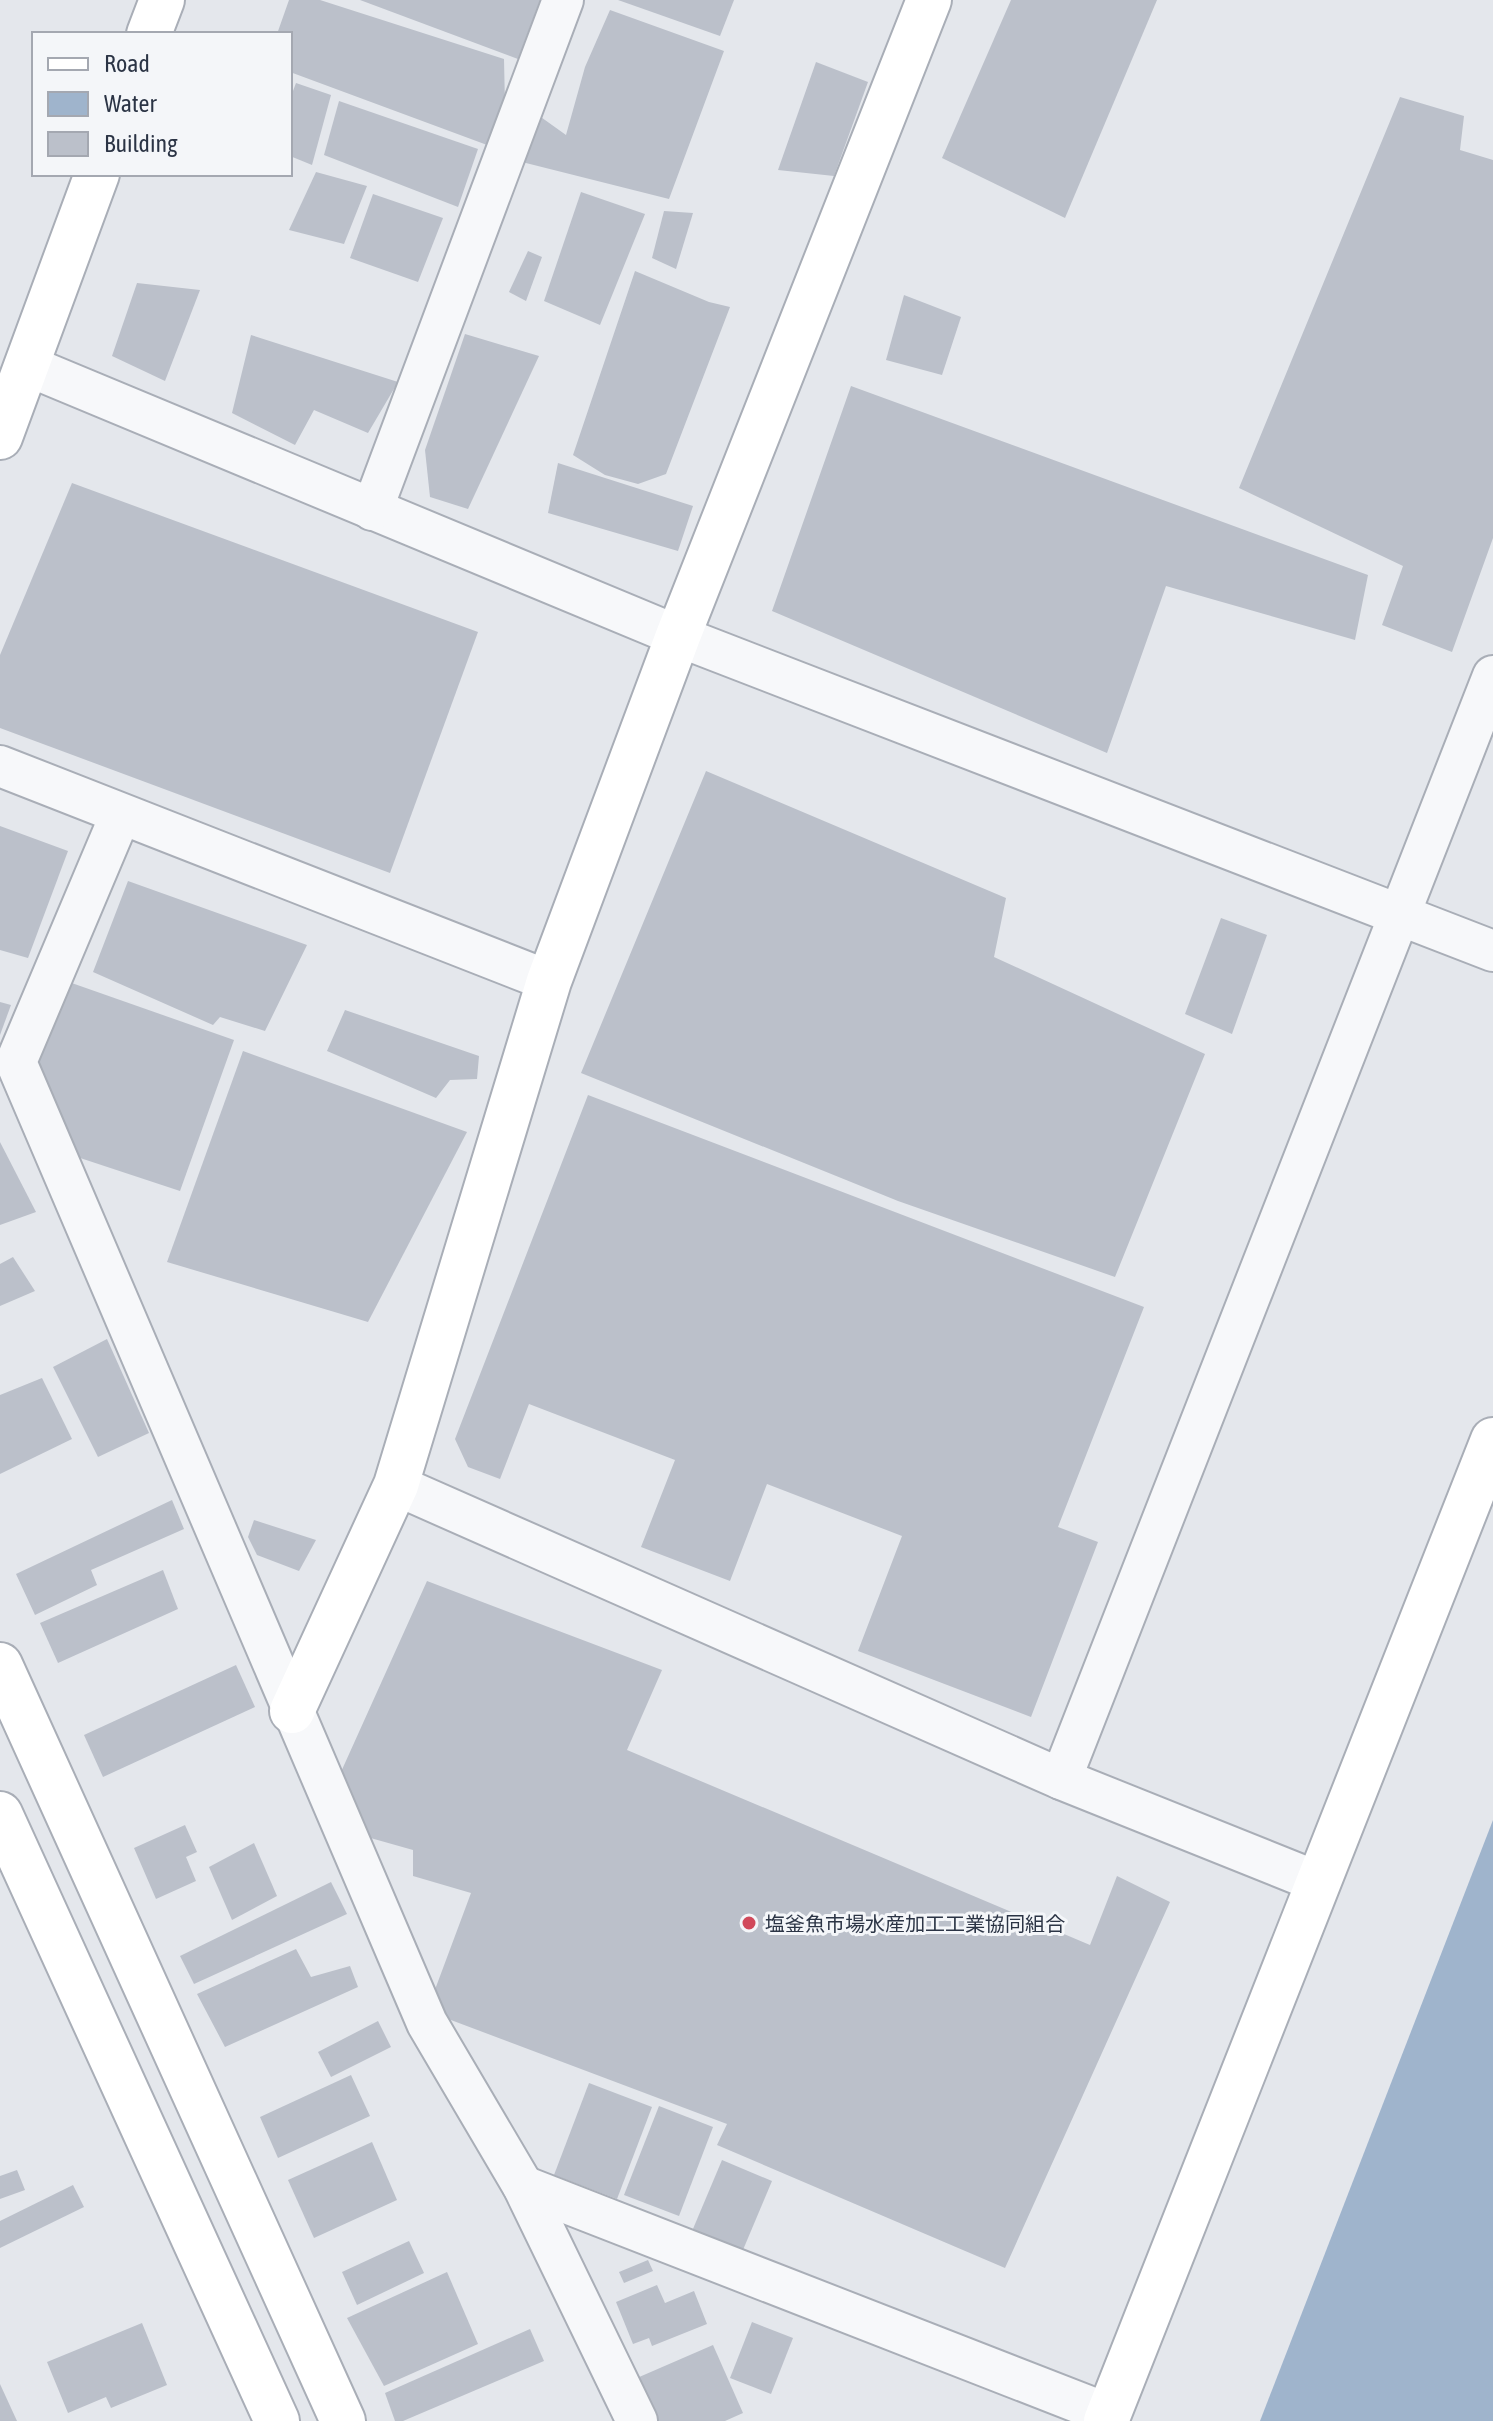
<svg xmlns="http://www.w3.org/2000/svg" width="1493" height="2421" font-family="'Asap Condensed','Noto Sans JP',sans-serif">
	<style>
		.water { fill: #9fb4cc }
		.building { fill: #bbc0ca }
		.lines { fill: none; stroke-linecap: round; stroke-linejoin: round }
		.street-casing { stroke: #a9aeb7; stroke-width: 44 }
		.secondary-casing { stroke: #a9aeb7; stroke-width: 48 }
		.street { stroke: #f7f8fa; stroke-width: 40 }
		.secondary { stroke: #fff; stroke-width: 44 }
		.poi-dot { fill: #d1495b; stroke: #f4f6f9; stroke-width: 3 }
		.labels { text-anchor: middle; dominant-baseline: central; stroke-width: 6; stroke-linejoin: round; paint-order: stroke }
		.poi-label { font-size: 20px; fill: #2b3445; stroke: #f4f6f9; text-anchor: start }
	</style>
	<rect width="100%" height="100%" fill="#e4e7ec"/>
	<path class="water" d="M1493 1820V2421H1260Z"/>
	<g class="building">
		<path d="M289 0H320L504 59 506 152 290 72V34H277Z"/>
		<path d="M360 0H540L518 59Z"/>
		<path d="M618 0H734L720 36Z"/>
		<path d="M1011 0H1157L1065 218 942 158Z"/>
		<path d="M610 10 724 51 669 199 518 161 538 115 566 135 585 67Z"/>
		<path d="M816 62 868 82 834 176 778 170Z"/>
		<path d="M296 83 331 95 312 165 290 156V99Z"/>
		<path d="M1400 97 1464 116 1460 150 1493 160V538L1452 652 1382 625 1403 566 1239 488Z"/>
		<path d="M339 101 478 149 458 207 324 155Z"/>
		<path d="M316 172 367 186 344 244 289 230Z"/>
		<path d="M581 192 645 214 600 325 544 301Z"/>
		<path d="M373 194 443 218 418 282 350 258Z"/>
		<path d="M664 211 693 213 676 269 652 258Z"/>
		<path d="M528 251 542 257 526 301 509 292Z"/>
		<path d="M635 271 709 302 730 307 666 474 638 484 605 475 573 455Z"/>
		<path d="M137 283 200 290 165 381 112 356Z"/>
		<path d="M904 295 961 317 942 375 886 360Z"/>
		<path d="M465 334 539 356 468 509 430 497 425 450Z"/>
		<path d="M251 335 398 382 368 433 314 410 295 445 232 413Z"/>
		<path d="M851 386 1368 575 1355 640 1166 586 1107 753 772 611Z"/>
		<path d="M558 463 693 506 678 551 548 513Z"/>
		<path d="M72 483 478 632 390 873 0 728V655Z"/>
		<path d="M706 771 1006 898 994 957 1205 1054 1115 1277 898 1201 581 1073Z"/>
		<path d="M0 826 68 851 28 958 0 950Z"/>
		<path d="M128 881 307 945 265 1031 220 1017 213 1025 93 972Z"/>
		<path d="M1221 918 1267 935 1232 1034 1185 1014Z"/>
		<path d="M66 981 234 1040 180 1191 65 1153 23 1078Z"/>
		<path d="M0 1002 11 1005 0 1035Z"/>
		<path d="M345 1010 479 1056 477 1079 450 1080 436 1098 327 1051Z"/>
		<path d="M243 1051 467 1132 368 1322 167 1262Z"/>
		<path d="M588 1095 1144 1307 1058 1527 1098 1542 1031 1717 858 1651 902 1536 767 1484 730 1581 641 1547 675 1460 529 1404 500 1479 468 1467 455 1439Z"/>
		<path d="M0 1142 36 1212 0 1225Z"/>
		<path d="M13 1257 35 1291 0 1306V1264Z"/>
		<path d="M107 1339 149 1433 98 1457 53 1367Z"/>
		<path d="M42 1378 72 1439 0 1474V1395Z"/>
		<path d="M172 1500 184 1529 91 1570 97 1585 35 1615 16 1574Z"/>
		<path d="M254 1520 316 1540 299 1571 257 1555 248 1537Z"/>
		<path d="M163 1570 178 1609 58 1663 40 1623Z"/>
		<path d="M427 1581 662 1670 627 1750 1090 1945 1117 1876 1170 1902 1005 2268 717 2145 727 2124 427 2011 471 1893 413 1876V1850L367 1837 336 1783Z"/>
		<path d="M236 1665 255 1707 103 1777 84 1735Z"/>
		<path d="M185 1825 197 1852 186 1857 196 1881 156 1899 134 1848Z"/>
		<path d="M254 1843 277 1896 232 1920 209 1867Z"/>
		<path d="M331 1882 347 1914 194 1984 180 1956Z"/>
		<path d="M296 1949 311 1977 350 1966 358 1987 225 2047 197 1994Z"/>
		<path d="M378 2021 391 2047 331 2077 318 2052Z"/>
		<path d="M351 2075 370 2116 278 2158 260 2117Z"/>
		<path d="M589 2083 652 2107 617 2199 554 2175Z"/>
		<path d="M659 2106 713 2127 679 2216 624 2195Z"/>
		<path d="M372 2142 397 2200 314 2238 288 2180Z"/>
		<path d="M722 2160 772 2181 740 2257 690 2236Z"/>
		<path d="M17 2170 25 2190 0 2199V2176Z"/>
		<path d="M73 2185 84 2207 0 2248V2221Z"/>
		<path d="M409 2241 424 2273 357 2305 342 2272Z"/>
		<path d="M648 2260 653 2271 624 2283 619 2272Z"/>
		<path d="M447 2272 478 2344 384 2386 347 2318Z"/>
		<path d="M657 2285 665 2303 694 2291 707 2324 652 2346 649 2338 633 2344 616 2302Z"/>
		<path d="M752 2322 793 2338 771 2394 730 2378Z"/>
		<path d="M142 2323 167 2385 111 2408 106 2397 68 2413 47 2362Z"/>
		<path d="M530 2329 544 2361 403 2421H395L385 2393Z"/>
		<path d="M713 2345 743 2413 725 2421H647L630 2381Z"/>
		<path d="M0 2384 17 2421H0Z"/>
	</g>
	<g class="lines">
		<defs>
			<g id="street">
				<path d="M26 365 678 636 1493 951"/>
				<path d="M372 510 563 0"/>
				<path d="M0 766 549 981"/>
				<path d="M120 816 16 1062 427 2023 523 2186 637 2421"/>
				<path d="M396 1485 1061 1779 1318 1882"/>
				<path d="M1061 1779 1493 676"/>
				<path d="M523 2186 1108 2414"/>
			</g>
			<g id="secondary">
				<path d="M149 34 162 0"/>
				<path d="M0 437 97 174"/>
				<path d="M0 1665 343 2421"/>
				<path d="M292 1711 396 1485 549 981 678 636 929 0"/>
				<path d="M0 1814 277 2421"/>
				<path d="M1106 2421 1493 1440"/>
			</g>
		</defs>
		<use href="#street" class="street-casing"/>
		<use href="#secondary" class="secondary-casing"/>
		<use href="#street" class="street"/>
		<use href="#secondary" class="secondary"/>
	</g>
	<circle class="poi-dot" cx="749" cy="1923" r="8"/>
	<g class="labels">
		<g class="poi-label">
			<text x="765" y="1923">塩釜魚市場水産加工工業協同組合</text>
		</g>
	</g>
	<rect x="32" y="32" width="260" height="144" fill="#f4f6f9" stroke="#a4a8b1" stroke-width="2"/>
	<rect x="48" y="58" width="40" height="12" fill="#ffffff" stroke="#a4a8b1" stroke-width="2"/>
	<text x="104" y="72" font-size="24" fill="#2b3445">Road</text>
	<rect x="48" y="92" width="40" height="24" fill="#9fb4cc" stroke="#a4a8b1" stroke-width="2"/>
	<text x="104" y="112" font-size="24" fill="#2b3445">Water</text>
	<rect x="48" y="132" width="40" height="24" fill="#bbc0ca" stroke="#a4a8b1" stroke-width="2"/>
	<text x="104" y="152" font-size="24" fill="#2b3445">Building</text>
</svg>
